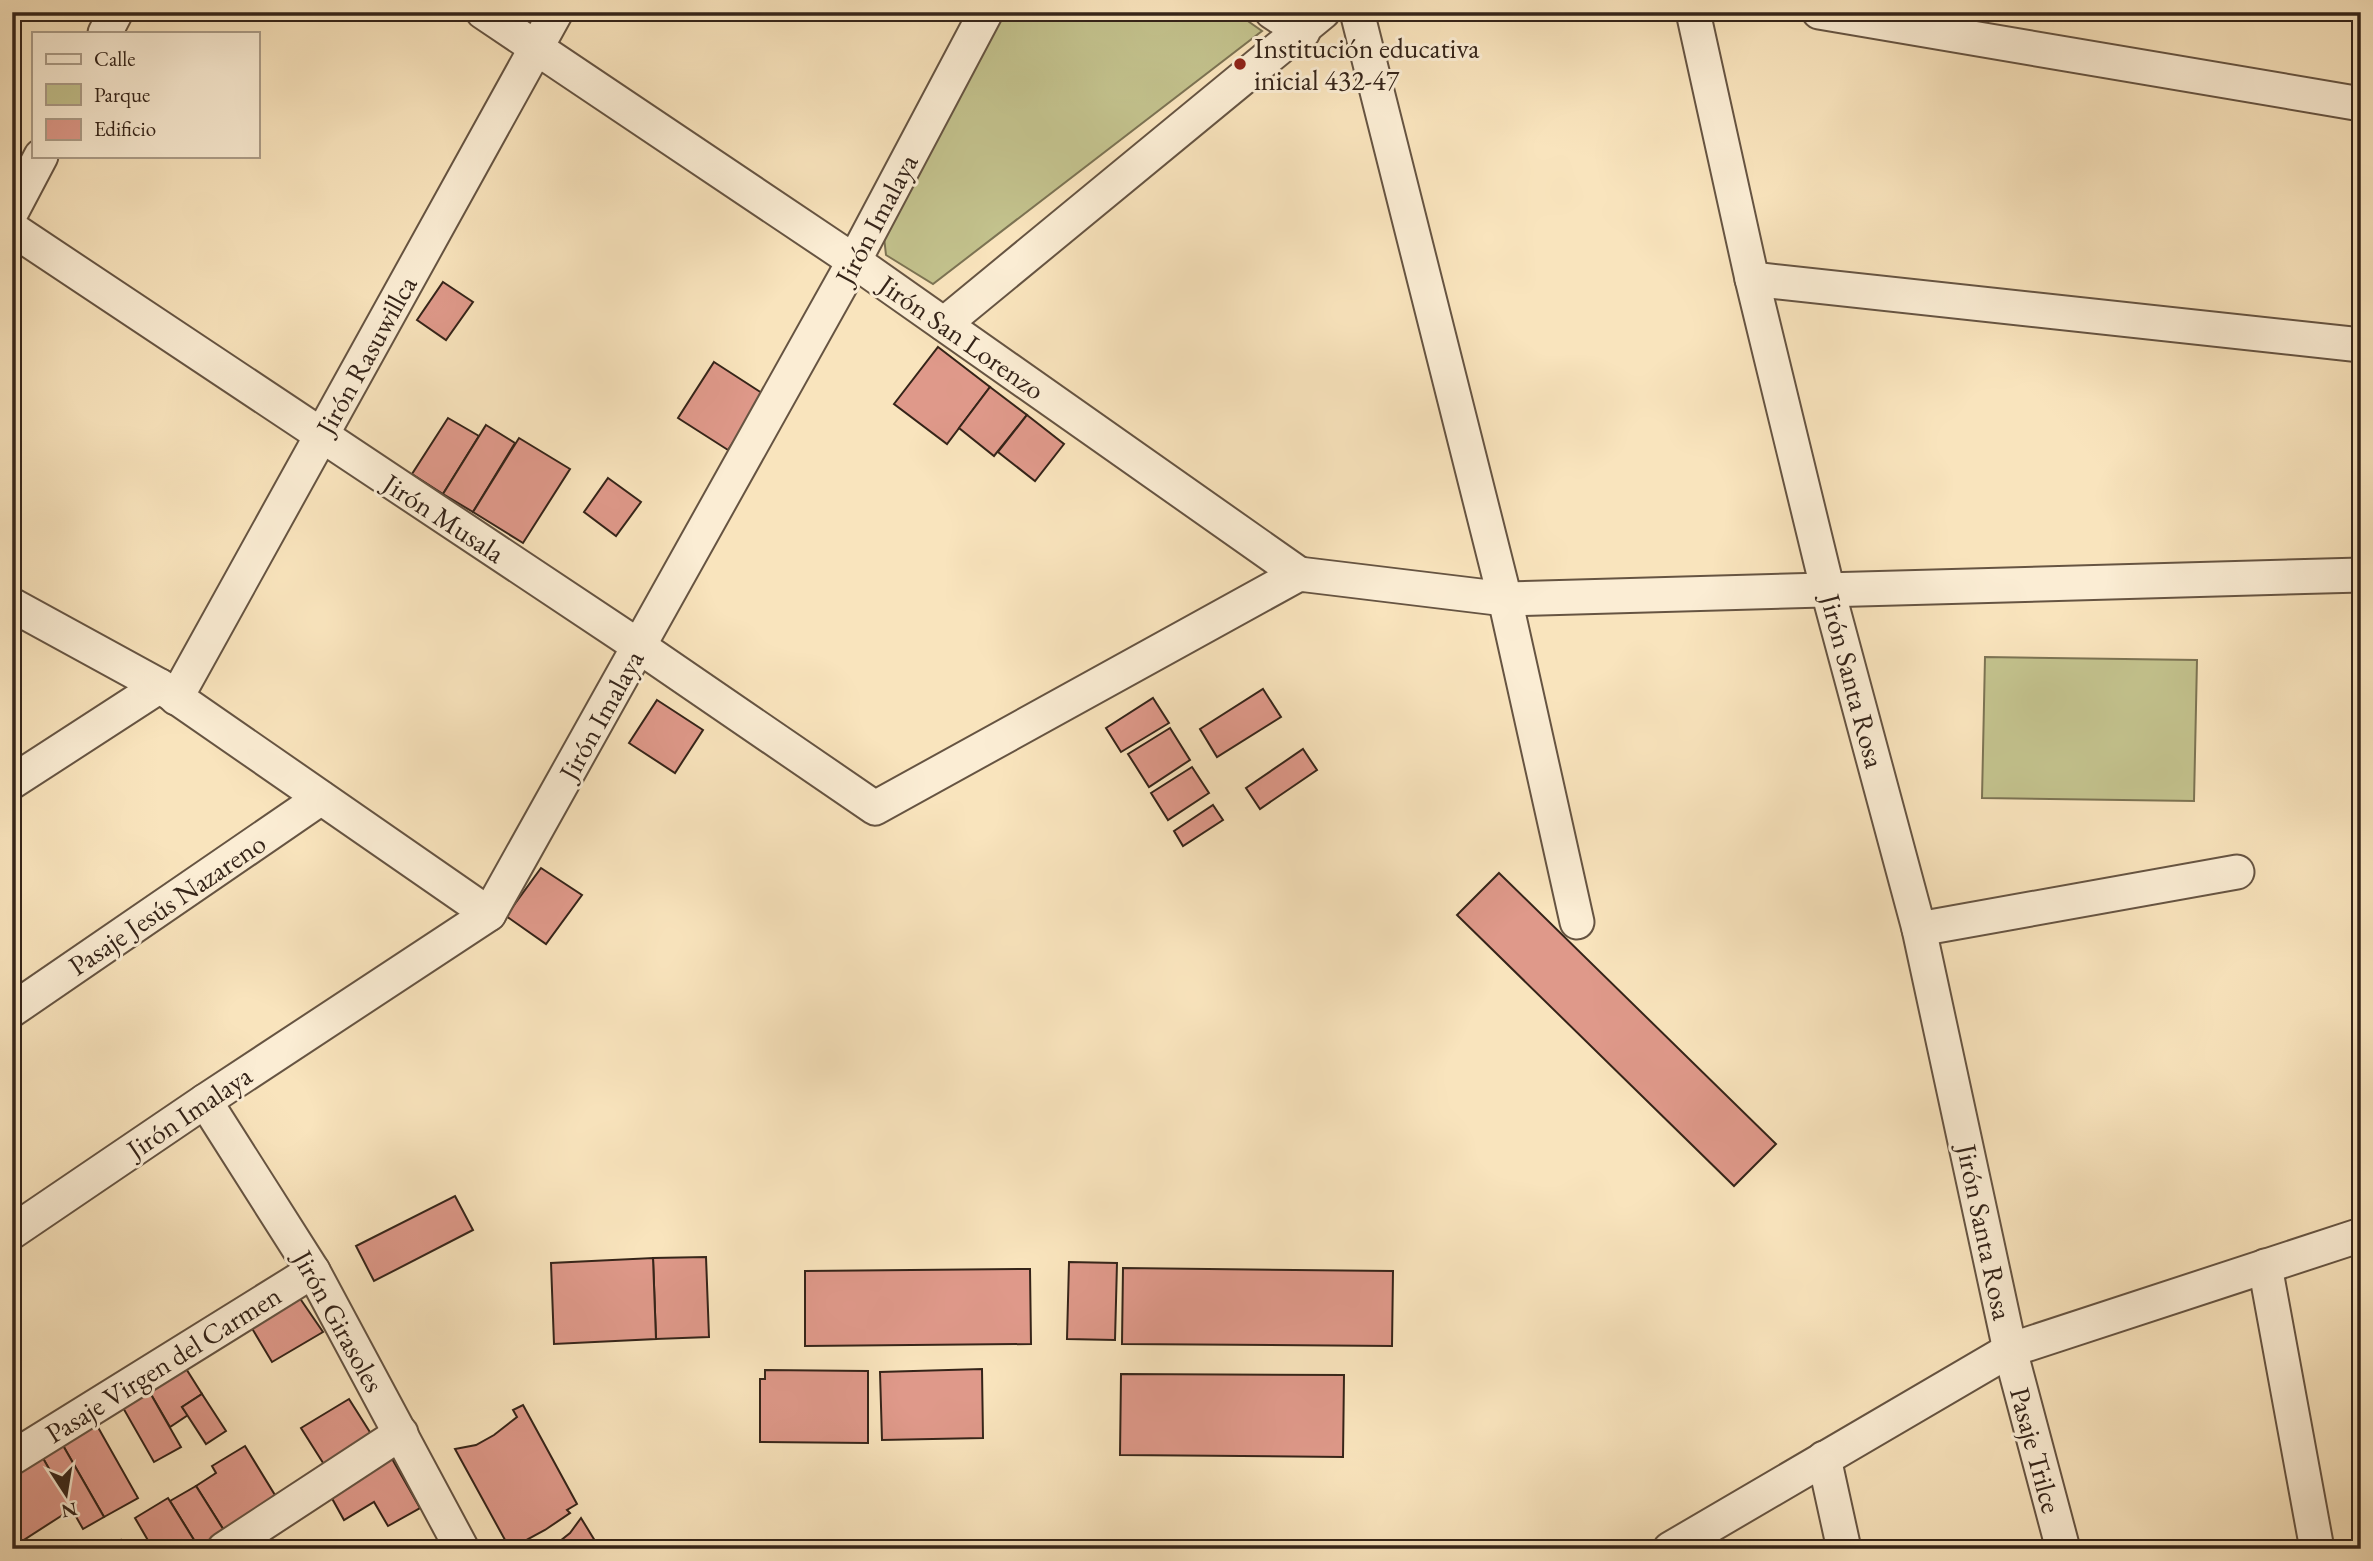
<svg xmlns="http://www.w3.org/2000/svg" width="2373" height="1561" font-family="'EB Garamond',serif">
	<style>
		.green { fill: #c3c28d; stroke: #7c7353; stroke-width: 2 }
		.building { fill: #df998a; stroke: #352419; stroke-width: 2 }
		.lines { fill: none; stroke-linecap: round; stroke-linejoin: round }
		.minor-casing { stroke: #665442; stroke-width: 37 }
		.minor { stroke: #fbedd4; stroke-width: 33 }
		.poi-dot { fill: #8f2418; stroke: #fbedd4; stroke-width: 2.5 }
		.labels { text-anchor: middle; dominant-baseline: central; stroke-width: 6; stroke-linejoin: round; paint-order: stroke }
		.poi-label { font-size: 28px; fill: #352419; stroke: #fbedd4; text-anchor: start }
		.street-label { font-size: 28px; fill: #352419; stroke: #fbedd4 }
	</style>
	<rect width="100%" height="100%" fill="#f9e4bd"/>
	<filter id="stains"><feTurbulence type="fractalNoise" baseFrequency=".00286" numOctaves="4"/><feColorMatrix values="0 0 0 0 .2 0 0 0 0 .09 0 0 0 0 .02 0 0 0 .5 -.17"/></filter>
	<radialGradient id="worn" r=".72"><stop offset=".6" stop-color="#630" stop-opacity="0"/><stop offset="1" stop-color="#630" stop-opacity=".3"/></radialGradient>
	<g class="green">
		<path d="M1005 12H1235L1262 31 933 284 886 255 883 228Z"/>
		<path d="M1985 657 2197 660 2194 801 1982 798Z"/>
	</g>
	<g class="building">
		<path d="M443 282 473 302 446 340 417 320Z"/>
		<path d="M938 347 990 387 947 444 894 404Z"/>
		<path d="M714 362 765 395 728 450 678 418Z"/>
		<path d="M990 387 1027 415 994 456 959 428Z"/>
		<path d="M1027 415 1064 444 1035 481 998 452Z"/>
		<path d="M448 418 479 436 443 494 412 474Z"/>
		<path d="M486 425 515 443 473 512 443 494Z"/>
		<path d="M519 438 570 469 523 543 473 512Z"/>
		<path d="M608 478 641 502 616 536 584 512Z"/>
		<path d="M1263 689 1281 717 1217 757 1200 729Z"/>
		<path d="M1153 698 1169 723 1121 752 1106 728Z"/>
		<path d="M657 700 703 730 675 773 629 743Z"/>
		<path d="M1170 728 1190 760 1149 787 1128 754Z"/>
		<path d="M1303 749 1317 770 1260 809 1246 788Z"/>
		<path d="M1192 767 1209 793 1168 820 1151 793Z"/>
		<path d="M1213 805 1223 820 1183 846 1174 831Z"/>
		<path d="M541 868 582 895 546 944 506 916Z"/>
		<path d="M1499 873 1776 1144 1734 1186 1457 915Z"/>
		<path d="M455 1196 473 1230 374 1281 356 1246Z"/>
		<path d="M706 1257 709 1337 656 1339 653 1258Z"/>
		<path d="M653 1258 656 1339 554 1344 551 1263Z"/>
		<path d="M1069 1262 1117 1263 1115 1340 1067 1339Z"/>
		<path d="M1123 1268 1393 1271 1392 1346 1122 1344Z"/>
		<path d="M1030 1269 1031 1344 805 1346V1271Z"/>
		<path d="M299 1297 323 1332 272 1362 247 1320Z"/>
		<path d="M185 1367 202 1394 182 1407 188 1415 170 1427 149 1391Z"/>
		<path d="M982 1369 983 1438 882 1440 880 1372Z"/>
		<path d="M765 1370 868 1371V1443L760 1442V1379H765Z"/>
		<path d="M1121 1374 1344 1375 1343 1457 1120 1455Z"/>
		<path d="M149 1391 181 1447 154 1462 122 1406Z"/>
		<path d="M202 1394 226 1431 206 1444 182 1407Z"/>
		<path d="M349 1399 373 1437 325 1466 301 1428Z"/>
		<path d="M523 1405 577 1504 567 1510 570 1513 545 1530 510 1549 455 1449 476 1445 494 1435 517 1417 513 1410Z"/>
		<path d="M95 1422 138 1498 104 1517 61 1442Z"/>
		<path d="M61 1442 104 1517 83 1529 40 1453Z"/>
		<path d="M245 1446 278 1500 225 1532 196 1486 216 1473 212 1466Z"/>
		<path d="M40 1453 72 1509 19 1543 12 1532V1471Z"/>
		<path d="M391 1457 420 1508 388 1526 374 1502 344 1520 329 1493Z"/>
		<path d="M196 1486 225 1532 199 1548 170 1501Z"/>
		<path d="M168 1498 199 1548 197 1549H153L135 1518Z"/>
		<path d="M581 1518 600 1549H550L570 1533Z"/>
		<path d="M121 1540 126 1549H108Z"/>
	</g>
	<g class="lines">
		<defs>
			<g id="minor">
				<path d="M483 12 854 261 1299 574"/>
				<path d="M1272 12 1303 32"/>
				<path d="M1357 12 1505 599 1577 922"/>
				<path d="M1693 12 1752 279 1828 591 1919 929 2010 1350 2063 1549"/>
				<path d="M1819 12 2361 104"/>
				<path d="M105 33 116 12"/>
				<path d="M12 211 41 156"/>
				<path d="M12 229 640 647 875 808 1299 574 1505 599 2361 575"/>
				<path d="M1752 279 2361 345"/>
				<path d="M944 324 1323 12"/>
				<path d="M12 605 160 686 489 914"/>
				<path d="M176 698 556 12"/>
				<path d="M12 782 160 686"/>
				<path d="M1919 929 2237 872"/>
				<path d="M12 1010 321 798"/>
				<path d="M205 1101 313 1271 462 1549"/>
				<path d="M12 1232 205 1101 489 914 854 261 986 12"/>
				<path d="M2265 1266 2317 1549"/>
				<path d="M12 1458 313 1271"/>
				<path d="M1824 1458 1844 1549"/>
				<path d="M224 1549 401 1433"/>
				<path d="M1670 1549 2010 1350 2361 1235"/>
			</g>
		</defs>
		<use href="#minor" class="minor-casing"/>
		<use href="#minor" class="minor"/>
	</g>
	<circle class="poi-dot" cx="1240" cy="64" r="7"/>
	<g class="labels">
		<g class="poi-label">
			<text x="1254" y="48">Institución educativa<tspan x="1254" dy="32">inicial 432-47</tspan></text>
		</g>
		<g class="street-label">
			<text transform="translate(876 219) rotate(-62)">Jirón Imalaya</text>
			<text transform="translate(962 337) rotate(35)">Jirón San Lorenzo</text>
			<text transform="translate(366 355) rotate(-61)">Jirón Rasuwillca</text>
			<text transform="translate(444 518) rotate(33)">Jirón Musala</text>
			<text transform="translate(1853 681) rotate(75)">Jirón Santa Rosa</text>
			<text transform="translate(601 715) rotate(-61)">Jirón Imalaya</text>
			<text transform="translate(167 904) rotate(-34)">Pasaje Jesús Nazareno</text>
			<text transform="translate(189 1112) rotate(-34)">Jirón Imalaya</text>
			<text transform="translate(1985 1232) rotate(78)">Jirón Santa Rosa</text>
			<text transform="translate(339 1321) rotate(61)">Jirón Girasoles</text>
			<text transform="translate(163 1364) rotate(-32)">Pasaje Virgen del Carmen</text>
			<text transform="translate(2036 1450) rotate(75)">Pasaje Trilce</text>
		</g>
	</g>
	<rect width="2373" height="1561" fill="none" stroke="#f9e4bd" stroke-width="42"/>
	<rect x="14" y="14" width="2345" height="1533" fill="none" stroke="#352419" stroke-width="3.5"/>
	<rect x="21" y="21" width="2331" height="1519" fill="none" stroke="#352419" stroke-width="2"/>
	<rect x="32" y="32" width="228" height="126" fill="#fbedd4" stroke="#ac9d89" stroke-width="2"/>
	<rect x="46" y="54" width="35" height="10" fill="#fbedd4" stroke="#ac9d89" stroke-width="2"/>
	<text x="94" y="66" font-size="21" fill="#352419">Calle</text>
	<rect x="46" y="84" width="35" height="21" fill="#c3c28d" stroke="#ac9d89" stroke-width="2"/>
	<text x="94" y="102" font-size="21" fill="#352419">Parque</text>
	<rect x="46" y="119" width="35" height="21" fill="#df998a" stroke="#ac9d89" stroke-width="2"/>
	<text x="94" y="136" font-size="21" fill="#352419">Edificio</text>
	<g transform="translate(66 1494) rotate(168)" stroke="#fbedd4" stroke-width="5" paint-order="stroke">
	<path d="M0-5L12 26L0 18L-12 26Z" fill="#352419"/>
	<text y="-10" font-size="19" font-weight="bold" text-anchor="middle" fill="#352419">N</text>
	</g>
	<rect width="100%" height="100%" filter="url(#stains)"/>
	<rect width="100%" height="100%" fill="url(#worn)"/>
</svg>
